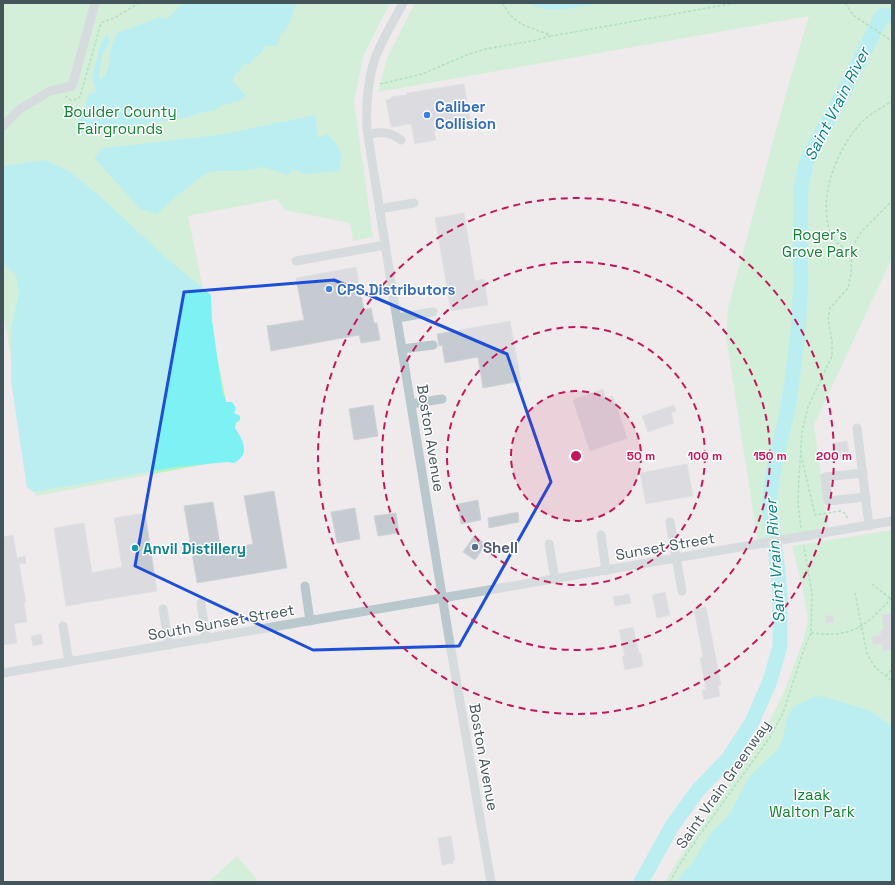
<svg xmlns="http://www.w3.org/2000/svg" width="895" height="885" font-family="'Space Grotesk',sans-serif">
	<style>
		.green { fill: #b4f3c0 }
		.water { fill: #7df2f4 }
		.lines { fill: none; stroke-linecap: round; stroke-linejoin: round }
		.river { stroke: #7df2f4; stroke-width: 15 }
		.building { fill: #c5cbd0; stroke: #cfd4d9 }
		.path { stroke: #69d38a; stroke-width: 1.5; stroke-dasharray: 3 2; stroke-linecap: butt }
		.minor { stroke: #b8c8cd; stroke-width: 9 }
		.minor-bridge { stroke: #b8c8cd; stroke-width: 9 }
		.marked { fill: none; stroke: #1d4ed8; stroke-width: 3; stroke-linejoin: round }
		.ring { fill: none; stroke: #c2185b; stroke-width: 2; stroke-dasharray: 7 5 }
		.shop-dot { fill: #3f7fe0; stroke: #fff; stroke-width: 1.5 }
		.service-dot { fill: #5c6f8a; stroke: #fff; stroke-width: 1.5 }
		.culture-dot { fill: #0f9aa8; stroke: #fff; stroke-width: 1.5 }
		.labels { text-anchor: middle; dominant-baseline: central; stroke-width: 3; stroke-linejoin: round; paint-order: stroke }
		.shop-label { font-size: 15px; font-weight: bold; fill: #366cbe; stroke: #fff; text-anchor: start }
		.park-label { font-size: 15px; fill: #0d8231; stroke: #fff }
		.street-label { font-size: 15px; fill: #43545b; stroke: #fff }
		.service-label { font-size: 15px; font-weight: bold; fill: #4e5e75; stroke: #fff; text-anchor: start }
		.culture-label { font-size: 15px; font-weight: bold; fill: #0d838f; stroke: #fff; text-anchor: start }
		.water-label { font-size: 16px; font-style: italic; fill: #057f81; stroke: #fff }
		.centre { fill: #c2185b; stroke: #fff; stroke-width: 2 }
		.ring-label { font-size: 12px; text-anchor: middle; font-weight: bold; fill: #c2185b; stroke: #fff; stroke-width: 3; stroke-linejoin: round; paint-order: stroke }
	</style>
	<rect width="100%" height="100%" fill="#efebec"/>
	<g class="green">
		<path d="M3 3H390L363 57 354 102 373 237 353 241 350 223 285 210 277 199 188 216 238 458 36 496 3 313Z"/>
		<path d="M415 3H892V258L814 425 829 532 758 544 726 337 728 308 786 93 809 16 378 92 387 58Z"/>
		<path d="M892 530V882H665L674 866 764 732 784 692 804 638 808 619 802 586 792 546Z"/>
		<path d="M237 856 259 882H208Z"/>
	</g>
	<g class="water">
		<path d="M184 3H297C290 14 293 28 279 35L280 40 276 46H264L262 53 252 59 251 64H244C240 71 236 73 232 80L246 96 240 101 220 106 214 111 203 112 185 118 80 133 76 125 84 111 88 95 96 91 92 78 100 45 107 34 110 41 106 49 103 52 99 76 101 79C111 71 108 60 111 49 112 43 115 38 117 33L160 17 166 19C174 14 177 7 184 3Z"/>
		<path d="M528 3H602C583 7 545 15 528 3Z"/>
		<path d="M315 115 318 138 328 134C342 151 343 149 339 171L305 174 293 169 288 175 263 167 243 171H218L207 173 179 194 157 214 140 209 94 158 102 148 218 135Z"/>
		<path d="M44 160 69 171 104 200 164 256 211 295 212 320 222 391 226 402H232L236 408 234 413 240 416V420L236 423 235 428C243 440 251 454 234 463L227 462 176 467 34 492 27 488 11 381V329L19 293 16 275 5 265 3 261V166Z"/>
		<path d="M816 696 825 697 871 711 892 727V882H678L680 876 691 865 710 834 731 812 746 783 752 774 779 748 782 741 787 719 792 709 798 704Z"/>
	</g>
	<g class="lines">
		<path class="river" d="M641 882 672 826 698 790 728 759 752 722 770 681 780 646V597L778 571 769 505 772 478 789 403 798 333 801 279 800 236 801 187 807 160 841 97 882 16 892 15"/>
	</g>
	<g class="building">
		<path d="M464 84 471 125 434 131 436 140 415 144 411 124 391 127 386 100 391 99V97L407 95 406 93Z"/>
		<path d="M464 213 475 281 484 279 488 305 451 311 435 218Z"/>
		<path d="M356 267 364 310 371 308 374 323H377L380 340 361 343 359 335 271 351 267 326 304 320 296 278Z"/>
		<path d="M510 321 521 381 483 388 478 357 445 363 442 345 439 346 437 334Z"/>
		<path d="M603 389 606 398 613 396 627 438 590 451 573 400Z"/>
		<path d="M373 405 378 436 354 440 349 409Z"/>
		<path d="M674 405 676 411 671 413 674 423 648 432 642 416Z"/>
		<path d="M847 441 850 457 836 459 833 443Z"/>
		<path d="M687 464 693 496 646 504 640 473Z"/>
		<path d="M274 491 287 568 197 583 184 506 213 502 221 550 253 544 244 496Z"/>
		<path d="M478 500 481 520 461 524 458 504Z"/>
		<path d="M355 508 360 539 337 543 331 512Z"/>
		<path d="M518 512 519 522 489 528 488 518Z"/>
		<path d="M145 513 157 591 66 606 54 528 84 523 92 573 122 567 114 518Z"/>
		<path d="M396 513 399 533 378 536 374 516Z"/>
		<path d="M13 535 17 558 25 556 26 563 19 564 26 602 24 603 27 622 14 624 17 643 3 645V537Z"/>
		<path d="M474 536 486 544 475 560 463 552Z"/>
		<path d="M665 592 670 615 657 618 652 595Z"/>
		<path d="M629 594 631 603 615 606 613 597Z"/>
		<path d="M706 607 721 685 718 686 720 696 704 700 702 690H706L700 658 703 657 694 609Z"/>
		<path d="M892 613V649L883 651 882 643 873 645 872 637 881 635 880 630 884 629 882 615Z"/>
		<path d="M833 615 834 622 826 624 825 616Z"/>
		<path d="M633 627 639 653H641L643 666 625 670 622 656H625L619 630Z"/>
		<path d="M41 634 43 644 33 646 31 636Z"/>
		<path d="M451 836 455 860H453V863L442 865 438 838Z"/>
	</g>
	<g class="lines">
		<g class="path">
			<path d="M502 3 511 16 521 24 552 36 735 3"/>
			<path d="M845 3 853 15 892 41"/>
			<path d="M380 84 422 74 469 54 486 49 537 40 550 36"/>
			<path d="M65 96 72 101 80 97 101 23 116 17 139 3"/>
			<path d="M851 253C843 247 833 242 830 232 819 198 834 158 854 131 857 128 860 123 864 120 872 113 883 107 892 101"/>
			<path d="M801 455 815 515 840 511 846 514 848 520"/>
			<path d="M801 528 798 504 799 477 802 432 808 407 832 356V342L828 319 830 308 848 288 851 274 852 247 862 231 892 201"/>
			<path d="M872 584 892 600"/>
			<path d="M855 593 867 654 876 668 892 681"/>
			<path d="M811 633C839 636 857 634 878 612 883 607 889 602 892 596"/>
			<path d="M886 676 892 669"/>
			<path d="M670 882 678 867 694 843 770 737 783 713 804 649 811 633 812 594 804 546"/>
		</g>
		<g class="minor">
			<path d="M403 3C393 23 379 43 373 65 367 86 366 107 367 129L394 301 448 632 491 882"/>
			<path d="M3 126 20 109 50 91 72 86 95 3"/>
			<path d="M368 134C383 132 389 131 401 140"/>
			<path d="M379 209 414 203"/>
			<path d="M296 261 385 245"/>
			<path d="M397 318 433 312"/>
			<path d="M402 349 433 345"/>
			<path d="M411 404 442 399"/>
			<path d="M857 428 869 526"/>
			<path d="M863 473 825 477 828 501 866 497"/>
			<path d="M670 522 682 591"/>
			<path d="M823 533 892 521"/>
			<path d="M601 535 606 571"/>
			<path d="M549 544 555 579"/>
			<path d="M305 586 310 621"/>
			<path d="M201 603 206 639"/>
			<path d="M163 609 169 645"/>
			<path d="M63 626 69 662"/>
			<path d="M3 673 764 543"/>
		</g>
		<path class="minor-bridge" d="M764 543 823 533"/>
	</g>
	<path d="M0 0H895V885H0ZM334 280 507 354 551 482 459 646 313 650 135 566 184 292Z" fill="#efebec" fill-opacity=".55" fill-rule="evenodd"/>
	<path class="marked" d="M334 280 507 354 551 482 459 646 313 650 135 566 184 292Z"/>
	<circle cx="576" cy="456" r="65" fill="#c2185b" fill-opacity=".12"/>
	<g class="ring">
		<circle cx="576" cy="456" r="65"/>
		<circle cx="576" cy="456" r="129"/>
		<circle cx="576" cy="456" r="194"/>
		<circle cx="576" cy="456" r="258"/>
	</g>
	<g class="shop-dot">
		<circle cx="427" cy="115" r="4"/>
		<circle cx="329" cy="289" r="4"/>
	</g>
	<circle class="service-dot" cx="475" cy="547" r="4"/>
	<circle class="culture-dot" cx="135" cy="548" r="4"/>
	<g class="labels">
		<g class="shop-label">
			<text x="435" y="106">Caliber<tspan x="435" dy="17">Collision</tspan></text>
			<text x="337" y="289">CPS Distributors</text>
		</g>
		<g class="park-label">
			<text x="120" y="111">Boulder County<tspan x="120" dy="17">Fairgrounds</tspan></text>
			<text x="820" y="234">Roger's<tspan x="820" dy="17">Grove Park</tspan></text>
			<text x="812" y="794">Izaak<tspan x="812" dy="17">Walton Park</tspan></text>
		</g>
		<g class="street-label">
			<text transform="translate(431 438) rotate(81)">Boston Avenue</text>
			<text transform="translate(665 546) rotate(-10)">Sunset Street</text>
			<text transform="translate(221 622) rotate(-10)">South Sunset Street</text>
			<text transform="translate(484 757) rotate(80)">Boston Avenue</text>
			<text transform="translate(723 784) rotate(-55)">Saint Vrain Greenway</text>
		</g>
		<g class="service-label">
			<text x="483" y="547">Shell</text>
		</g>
		<g class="culture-label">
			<text x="143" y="548">Anvil Distillery</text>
		</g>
		<g class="water-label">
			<text transform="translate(837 104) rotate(-63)">Saint Vrain River</text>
			<text transform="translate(775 561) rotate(-94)">Saint Vrain River</text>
		</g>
	</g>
	<circle cx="576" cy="456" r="6" class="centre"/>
	<g class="ring-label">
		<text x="641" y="460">50 m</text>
		<text x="705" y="460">100 m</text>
		<text x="770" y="460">150 m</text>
		<text x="834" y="460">200 m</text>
	</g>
	<rect width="895" height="885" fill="none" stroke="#43545b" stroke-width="8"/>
</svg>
